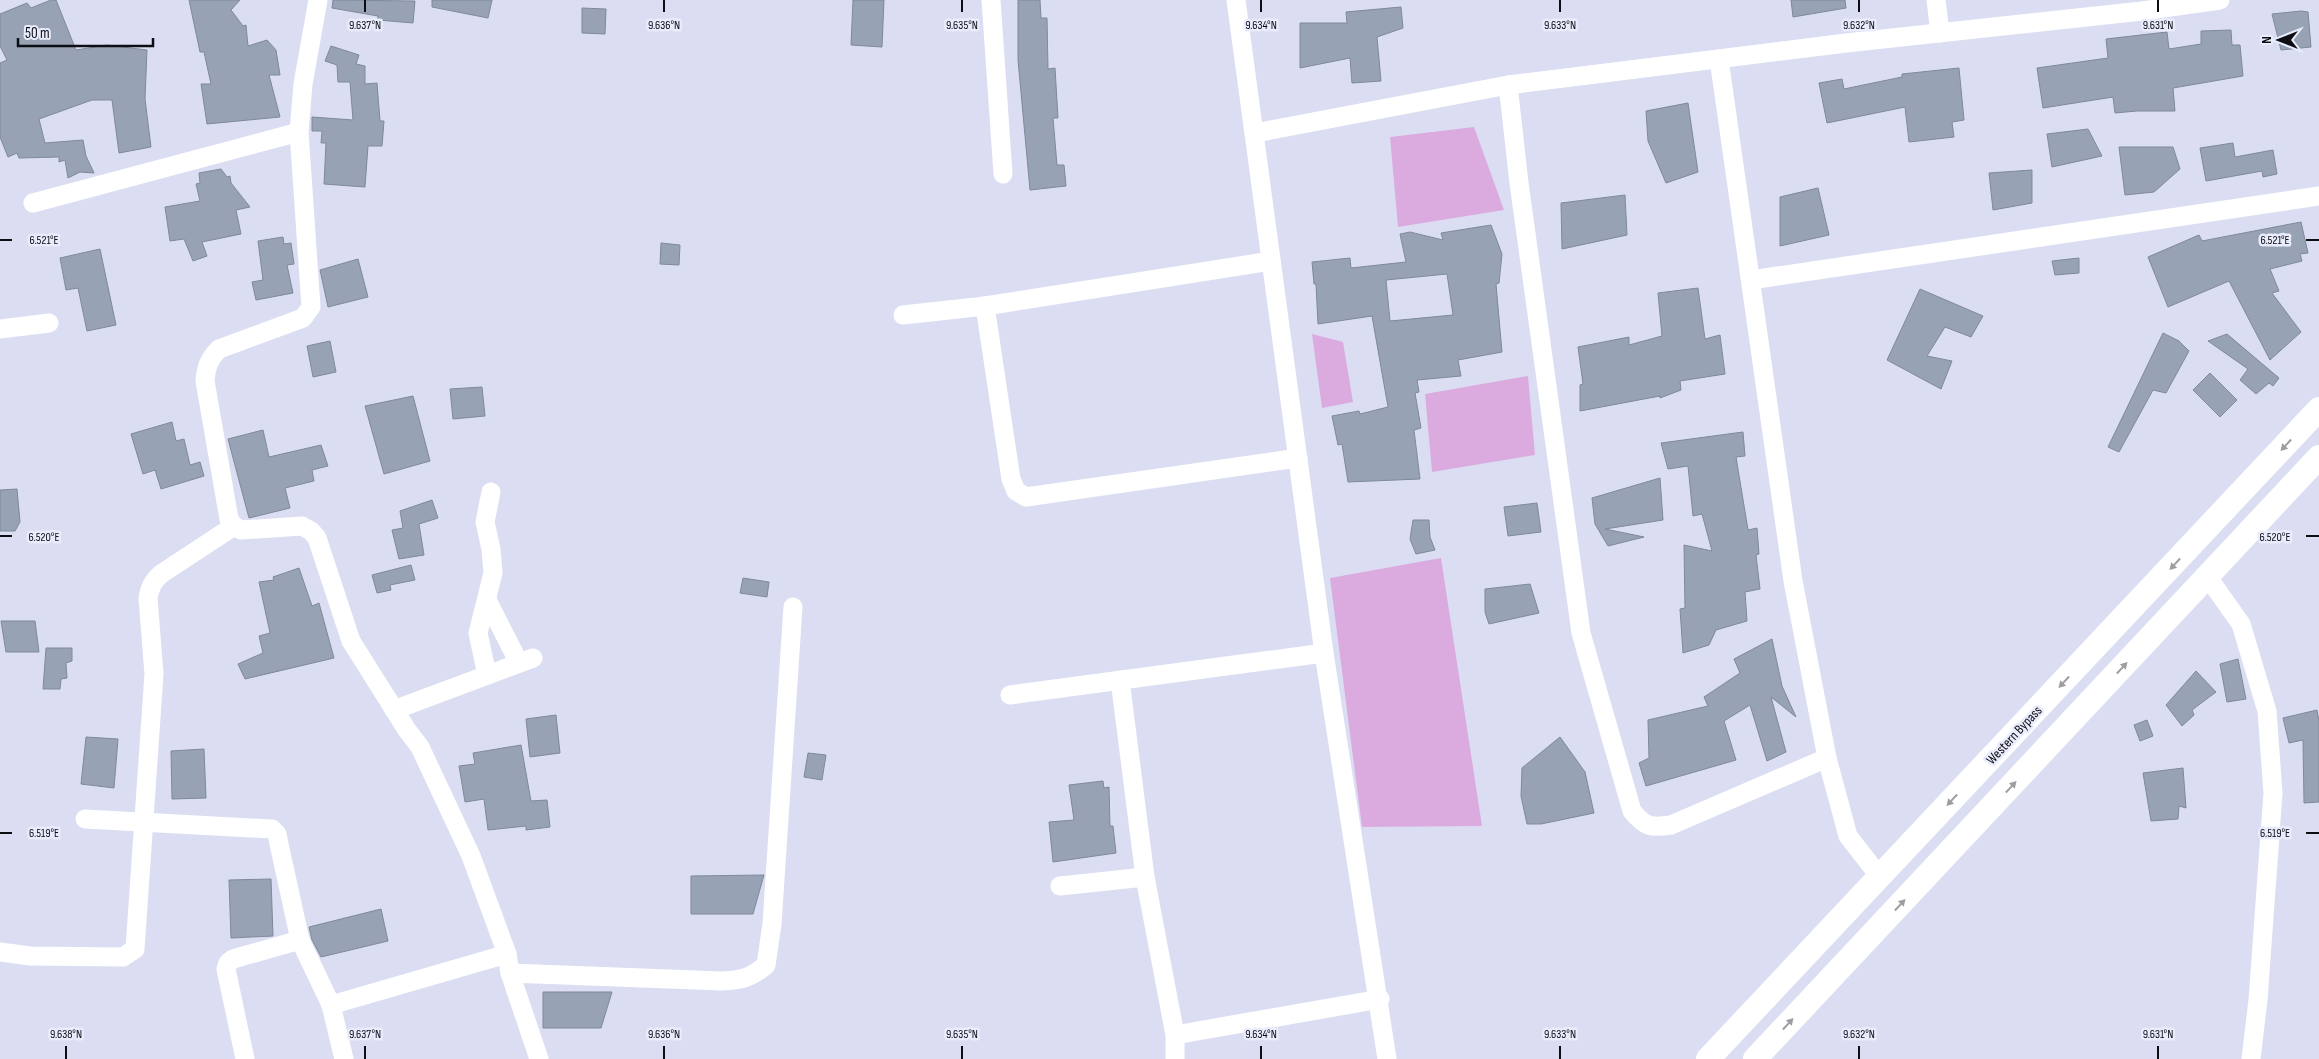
<svg xmlns="http://www.w3.org/2000/svg" width="2319" height="1059" font-family="'Sofia Sans Condensed',sans-serif">
	<style>
		.green { fill: #dbabe0 }
		.building { fill: #97a3b4; stroke: #7e8999; fill-rule: evenodd }
		.lines { fill: none; stroke-linecap: round; stroke-linejoin: round }
		.minor { stroke: #fff; stroke-width: 19 }
		.major { stroke: #fff; stroke-width: 24 }
		.oneway { fill: #9e9ea1 }
		.ticks { fill: none; stroke: #0d0d14; stroke-width: 2 }
		.labels { text-anchor: middle; dominant-baseline: central; stroke-width: 5; stroke-linejoin: round; paint-order: stroke }
		.street-label { font-size: 14px; fill: #0d0d14; stroke: #e9ecfc }
		.ticks-label { font-size: 12px; text-anchor: middle; fill: #0d0d14; stroke: #e9ecfc; stroke-width: 5; stroke-linejoin: round; paint-order: stroke }
	</style>
	<rect width="100%" height="100%" fill="#dbdef2"/>
	<g class="green">
		<path d="M1474 127 1504 210 1398 227 1390 137Z"/>
		<path d="M1312 334 1343 342 1353 402 1322 408Z"/>
		<path d="M1528 376 1535 455 1432 472 1425 394Z"/>
		<path d="M1441 558 1482 826 1362 827 1330 578Z"/>
	</g>
	<g class="building">
		<path d="M51 0H56L76 50 107 45 147 50 145 99 151 147 119 153 112 100H92L39 119 45 143 83 140 86 156 94 173 80 172 68 178 65 160 59 162V157L19 158 17 153 8 157 0 137V63L7 60 0 46V14L27 3 31 8Z"/>
		<path d="M189 0H240L231 10 243 26 246 25 248 46 267 40 276 50 280 75H269L280 117 207 124 201 84H211L204 52H200Z"/>
		<path d="M333 0 415 1 413 23 378 20V16L332 8Z"/>
		<path d="M432 0H492L488 18 432 7Z"/>
		<path d="M853 0H884L882 47 851 45Z"/>
		<path d="M1018 0H1040L1041 18H1047L1048 69 1055 68 1058 118H1053L1057 165H1064L1066 186 1030 190 1018 60Z"/>
		<path d="M1791 0H1845L1846 8 1793 17Z"/>
		<path d="M1401 7 1403 28 1377 37 1381 81 1352 83 1350 58 1300 68V23H1347L1346 12Z"/>
		<path d="M582 8 606 9 605 34 582 33Z"/>
		<path d="M2301 11 2308 12 2311 47 2281 50 2272 14Z"/>
		<path d="M2231 30 2232 45H2240L2243 76 2173 88 2175 111H2137L2115 113 2113 97 2043 108 2037 68 2108 58 2106 39 2167 32 2169 49 2201 44V31Z"/>
		<path d="M331 46 359 55 356 64 365 66V84L377 83 380 121H384L382 146H368L365 187 324 184 326 143H321L322 131H312V117L353 120 350 82H338L337 65 325 61Z"/>
		<path d="M1959 68 1964 120 1952 122 1954 137 1909 142 1905 107 1827 123 1819 83 1842 79 1844 89 1902 77V74Z"/>
		<path d="M1688 103 1698 172 1666 183 1648 141 1646 111Z"/>
		<path d="M2088 129 2102 156 2052 167 2047 134Z"/>
		<path d="M2233 143 2235 157 2273 150 2277 174 2263 177 2262 171 2206 181 2200 148Z"/>
		<path d="M2119 147H2173L2180 169 2154 192 2125 195Z"/>
		<path d="M221 169 227 177 230 176 231 183 250 207 236 210 241 234 202 242 207 256 193 261 184 239 170 241 165 207 200 201 196 184 200 183 199 173Z"/>
		<path d="M2032 170V203L1993 210 1989 173Z"/>
		<path d="M1818 188 1829 235 1780 246V197Z"/>
		<path d="M1625 195 1627 235 1562 249 1561 203Z"/>
		<path d="M2301 222 2308 253 2300 254 2302 261 2270 269 2279 291 2272 293 2301 332 2270 360 2229 281 2168 307 2148 257 2199 235 2202 241Z"/>
		<path d="M1491 225 1502 254 1499 283 1496 284 1502 352 1458 360 1461 376 1417 380 1419 392 1415 393 1421 428 1414 430 1420 479 1348 482 1342 444 1338 445 1332 416 1359 411 1360 414 1388 407 1372 316 1318 324 1316 284H1314L1312 262 1350 258 1351 268 1406 262 1400 234 1410 232 1443 240 1441 233ZM1447 274 1453 315 1390 321 1386 280Z"/>
		<path d="M283 237 284 244 291 243 294 264 287 265 293 293 256 300 252 282 263 280 258 241Z"/>
		<path d="M661 243 680 245 679 265 660 264Z"/>
		<path d="M100 249 116 325 87 331 78 288 66 290 60 258Z"/>
		<path d="M2079 258V273L2055 275 2052 261Z"/>
		<path d="M358 259 368 297 328 307 320 270Z"/>
		<path d="M1698 288 1705 339 1720 335 1725 374 1680 381 1681 390 1660 398V396L1580 411V385L1583 384 1578 347 1629 337V345L1662 336 1658 293Z"/>
		<path d="M1920 289 1983 316 1971 337 1945 327 1927 356 1952 361 1941 389 1887 360Z"/>
		<path d="M2163 333 2179 341 2189 351 2166 393 2153 390 2119 452 2108 447Z"/>
		<path d="M2227 334 2279 378 2273 386 2269 383 2256 394 2240 380 2248 369 2208 341Z"/>
		<path d="M330 341 336 372 313 377 307 346Z"/>
		<path d="M2210 373 2237 400 2220 417 2193 390Z"/>
		<path d="M482 387 485 416 453 419 450 389Z"/>
		<path d="M413 396 430 461 384 474 365 406Z"/>
		<path d="M172 422 176 441 184 439 190 465 200 462 204 476 161 489 155 470 143 474 131 434Z"/>
		<path d="M263 430 269 457 321 445 328 466 312 470 314 481 285 488 290 508 249 518 228 439Z"/>
		<path d="M1743 432 1745 456 1736 457 1748 530 1757 528 1759 554 1756 555 1760 589 1745 592 1747 621 1716 630 1709 645 1683 653 1680 609 1685 608 1684 545 1712 551 1702 514 1693 516 1688 466 1668 469 1661 443Z"/>
		<path d="M1660 478 1663 520 1605 529 1644 537 1608 546 1595 524 1592 498Z"/>
		<path d="M17 489 20 522 15 531H0V490Z"/>
		<path d="M432 500 438 518 419 524 424 555 399 559 392 530 403 528 400 511Z"/>
		<path d="M1537 503 1541 532 1508 536 1504 507Z"/>
		<path d="M1413 520H1429L1430 537 1435 550 1416 554 1410 539Z"/>
		<path d="M411 565 415 580 390 585 391 590 377 593 372 575Z"/>
		<path d="M299 568 312 606 319 603 334 658 245 679 238 664 263 653 259 636 270 633 259 582 274 580 273 577Z"/>
		<path d="M743 578 769 582 767 597 740 593Z"/>
		<path d="M1530 584 1539 613 1489 624 1485 612V589Z"/>
		<path d="M1 621H35L39 652H6Z"/>
		<path d="M1772 639 1782 686 1796 717 1771 697 1786 752 1767 761 1750 705 1724 721 1736 760 1646 786 1639 763 1649 758 1648 720 1708 706 1704 697 1740 673 1734 659Z"/>
		<path d="M46 648H72V661L66 663 67 678 61 679 60 689H43Z"/>
		<path d="M2238 659 2246 699 2227 702 2220 664Z"/>
		<path d="M2196 671 2216 692 2192 710 2194 715 2182 726 2166 705Z"/>
		<path d="M2317 710 2319 721V802L2304 803 2303 740 2289 743 2283 718Z"/>
		<path d="M556 715 560 753 530 757 526 719Z"/>
		<path d="M2147 720 2153 736 2140 741 2134 725Z"/>
		<path d="M86 737 118 739 114 788 81 784Z"/>
		<path d="M1560 737 1585 772 1594 813 1541 824H1527L1521 796 1522 768Z"/>
		<path d="M521 745 531 801 547 800 550 827 526 830V826L488 830 484 799 465 802 459 766 475 764 473 753Z"/>
		<path d="M204 749 206 798 172 799 171 751Z"/>
		<path d="M808 753 826 755 822 780 804 777Z"/>
		<path d="M2183 768 2186 808 2179 806 2178 819 2151 821 2143 773Z"/>
		<path d="M1103 781 1104 788 1109 787 1110 826H1113L1116 853 1053 862 1049 822 1074 820 1069 785Z"/>
		<path d="M764 875 753 914H691V876Z"/>
		<path d="M271 879 273 936 231 938 229 880Z"/>
		<path d="M381 909 388 941 321 957 312 940 309 927Z"/>
		<path d="M543 992H612L601 1028H543Z"/>
	</g>
	<g class="lines">
		<g class="minor">
			<path d="M318 0 303 84 299 132 311 307 303 318 219 349C209 359 206 367 205 381L229 519 234 526 241 530 302 526 311 531 317 538 351 641 407 730 420 747 471 856 507 954 510 973 539 1059"/>
			<path d="M991 0 1003 174"/>
			<path d="M1236 0 1324 653 1387 1059"/>
			<path d="M1936 0 1940 33"/>
			<path d="M1719 59 1793 581 1827 758 1848 836 1880 877"/>
			<path d="M1508 85 1519 183 1581 633 1632 811C1645 827 1651 828 1671 825L1827 758"/>
			<path d="M1255 133 1508 85 1846 43 2142 11 2220 0"/>
			<path d="M33 203 299 132"/>
			<path d="M1271 261 985 306 1011 479 1016 491 1026 497 1298 458"/>
			<path d="M1751 280 2319 196"/>
			<path d="M903 315 985 306"/>
			<path d="M0 329 49 323"/>
			<path d="M2207 576 2241 624 2267 711 2273 793 2258 1000 2251 1059"/>
			<path d="M487 600 519 663"/>
			<path d="M487 675 478 633 493 573 491 549 485 522 491 492"/>
			<path d="M1120 680 1145 877"/>
			<path d="M1010 695 1324 653"/>
			<path d="M394 710 533 658"/>
			<path d="M85 819 272 829 277 834 279 844 300 940 331 1005 344 1059"/>
			<path d="M1060 886 1145 877 1175 1035V1059"/>
			<path d="M0 952 30 956 123 957 135 949 154 674 148 598C150 587 153 581 161 574L234 526"/>
			<path d="M510 973 722 981C742 980 751 978 766 965L772 924 793 607"/>
			<path d="M331 1005 507 954"/>
			<path d="M1175 1035 1380 999"/>
			<path d="M245 1059 226 969 228 963 233 959 300 940"/>
		</g>
		<g class="major">
			<path d="M1708 1059 2319 409"/>
			<path d="M1755 1059 2319 457"/>
		</g>
	</g>
	<defs><path id="oneway-solid" d="M-6-.8H1V-3.2L6.5 0L1 3.2V.8H-6Z" transform="scale(1.25)"/></defs>
	<g class="oneway">
		<use href="#oneway-solid" transform="translate(2286 445) rotate(133)"/>
		<use href="#oneway-solid" transform="translate(2175 564) rotate(133)"/>
		<use href="#oneway-solid" transform="translate(2122 668) rotate(-47)"/>
		<use href="#oneway-solid" transform="translate(2064 682) rotate(133)"/>
		<use href="#oneway-solid" transform="translate(2011 787) rotate(-47)"/>
		<use href="#oneway-solid" transform="translate(1952 800) rotate(133)"/>
		<use href="#oneway-solid" transform="translate(1900 905) rotate(-47)"/>
		<use href="#oneway-solid" transform="translate(1788 1024) rotate(-47)"/>
	</g>
	<path class="ticks" d="M365 0V12M664 0V12M962 0V12M1261 0V12M1560 0V12M1859 0V12M2158 0V12M0 240H12M2306 240H2319M0 536H12M2306 536H2319M0 833H12M2306 833H2319M66 1046V1059M365 1046V1059M664 1046V1059M962 1046V1059M1261 1046V1059M1560 1046V1059M1859 1046V1059M2158 1046V1059"/>
	<g class="labels">
		<g class="street-label">
			<text transform="translate(2014 735) rotate(-47)">Western Bypass</text>
		</g>
	</g>
	<g class="ticks-label">
		<text x="365" y="29">9.637°N</text>
		<text x="664" y="29">9.636°N</text>
		<text x="962" y="29">9.635°N</text>
		<text x="1261" y="29">9.634°N</text>
		<text x="1560" y="29">9.633°N</text>
		<text x="1859" y="29">9.632°N</text>
		<text x="2158" y="29">9.631°N</text>
		<text x="2275" y="244">6.521°E</text>
		<text x="44" y="244">6.521°E</text>
		<text x="2275" y="541">6.520°E</text>
		<text x="44" y="541">6.520°E</text>
		<text x="2275" y="837">6.519°E</text>
		<text x="44" y="837">6.519°E</text>
		<text x="66" y="1038">9.638°N</text>
		<text x="365" y="1038">9.637°N</text>
		<text x="664" y="1038">9.636°N</text>
		<text x="962" y="1038">9.635°N</text>
		<text x="1261" y="1038">9.634°N</text>
		<text x="1560" y="1038">9.633°N</text>
		<text x="1859" y="1038">9.632°N</text>
		<text x="2158" y="1038">9.631°N</text>
	</g>
	<g transform="translate(2279 40) rotate(270)" stroke="#e9ecfc" stroke-width="4" paint-order="stroke">
	<path d="M0-4L9 19L0 12L-9 19Z" fill="#0d0d14"/>
	<text y="-8" font-size="14" font-weight="bold" text-anchor="middle" fill="#0d0d14">N</text>
	</g>
	<path d="M18 38v8h135v-8" fill="none" stroke="#0d0d14" stroke-width="2.5"/>
	<text x="25" y="38" font-size="15" fill="#0d0d14" stroke="#e9ecfc" stroke-width="4" paint-order="stroke">50 m</text>
</svg>
